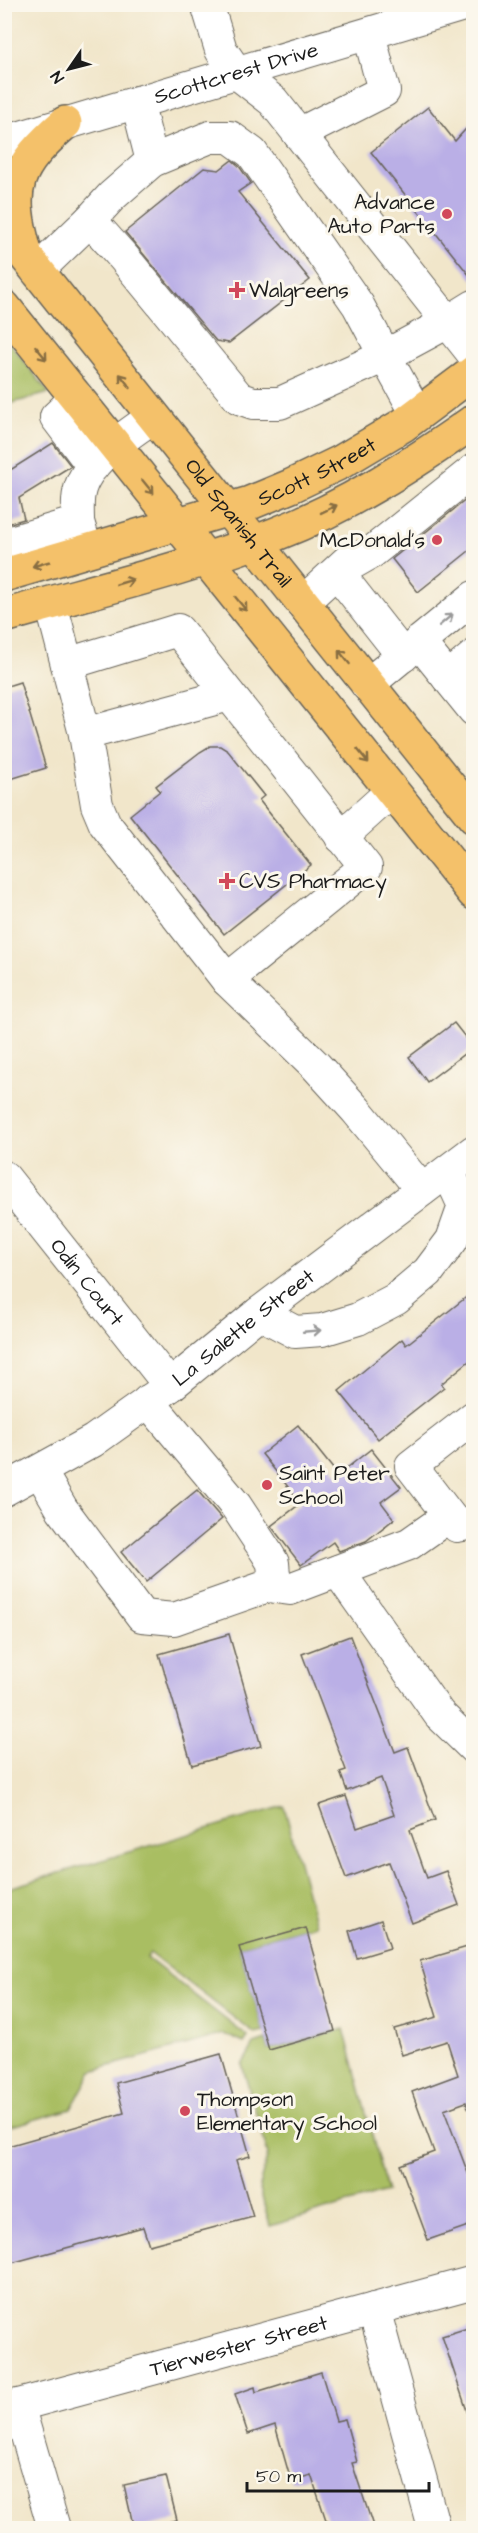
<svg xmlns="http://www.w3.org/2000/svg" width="478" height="2533" font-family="'Architects Daughter',sans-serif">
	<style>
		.green { fill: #a9be62; stroke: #626d3f; stroke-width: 1.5 }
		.building { fill: #baafe6 }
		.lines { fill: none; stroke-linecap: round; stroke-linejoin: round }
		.minor-casing { stroke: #676359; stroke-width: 34 }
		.major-casing { stroke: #676359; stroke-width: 36 }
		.minor { stroke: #fff; stroke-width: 32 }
		.major { stroke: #f4c16a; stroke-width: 33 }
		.oneway { stroke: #886e43 }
		.oneway2 { stroke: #999 }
		.poi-dot { fill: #d1495b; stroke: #fbf7ec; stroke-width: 2 }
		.labels { text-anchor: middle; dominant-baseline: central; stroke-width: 6; stroke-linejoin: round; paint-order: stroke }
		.street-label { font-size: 21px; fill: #1c1c1c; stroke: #fbf7ec }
		.poi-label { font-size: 21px; fill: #1c1c1c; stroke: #fbf7ec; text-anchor: start }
	</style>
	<rect width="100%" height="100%" fill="#fbf7ec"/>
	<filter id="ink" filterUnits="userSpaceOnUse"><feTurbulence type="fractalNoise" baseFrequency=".0167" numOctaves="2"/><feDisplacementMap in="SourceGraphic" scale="12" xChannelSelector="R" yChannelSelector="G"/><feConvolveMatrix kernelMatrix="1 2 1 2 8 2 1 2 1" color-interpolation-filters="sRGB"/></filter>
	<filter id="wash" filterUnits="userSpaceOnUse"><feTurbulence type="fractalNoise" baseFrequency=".008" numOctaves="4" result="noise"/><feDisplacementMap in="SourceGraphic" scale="24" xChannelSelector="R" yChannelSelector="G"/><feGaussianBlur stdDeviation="1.35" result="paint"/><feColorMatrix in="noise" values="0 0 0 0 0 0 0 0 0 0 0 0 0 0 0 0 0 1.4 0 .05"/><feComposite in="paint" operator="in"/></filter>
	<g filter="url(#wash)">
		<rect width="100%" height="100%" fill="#f1e6ca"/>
		<g class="green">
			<path d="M5 337 49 393 5 405Z"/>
			<path d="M284 1806 316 1925 239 1947 264 2032 255 2034 150 1953 147 1958 248 2037 244 2043 224 2034 92 2071 71 2109 5 2128V1889Z"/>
			<path d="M344 2029 387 2192 270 2226 259 2186 268 2154 242 2065 254 2044 266 2040 269 2050Z"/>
		</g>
		<g id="blocks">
			<g class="building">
				<path d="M428 107 455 141 474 120V281L371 152Z"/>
				<path d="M232 160 239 166 251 183 238 192 310 280 229 343 216 341 125 232 204 168 219 170Z"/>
				<path d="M53 443 71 466 19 498 24 519 4 525V469H12Z"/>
				<path d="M472 495 474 547 418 592 392 559Z"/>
				<path d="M20 682 46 768 4 781V687Z"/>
				<path d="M210 746H220L228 751 264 796 259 800 311 865 224 934 130 815 160 791 156 786 200 752Z"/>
				<path d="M454 1023 473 1047 427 1082 409 1057Z"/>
				<path d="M474 1291V1357L441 1384 444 1387 378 1439 339 1391 402 1339 406 1345Z"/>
				<path d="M298 1425 338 1475 371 1449 401 1487 381 1502 394 1519 366 1541 339 1551 333 1542 301 1565 271 1526 301 1503 262 1454Z"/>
				<path d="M197 1490 222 1519 146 1582 121 1552Z"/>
				<path d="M229 1634 261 1746 192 1765 159 1654Z"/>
				<path d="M350 1636 395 1752 408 1747 435 1820 410 1830 427 1878 446 1871 459 1905 412 1923 389 1862 346 1878 319 1805 346 1796 357 1828 394 1815 381 1778 347 1791 340 1772 346 1770 302 1654Z"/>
				<path d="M381 1920 390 1948 357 1958 349 1931Z"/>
				<path d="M306 1928 335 2031 269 2050 239 1947Z"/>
				<path d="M474 1945V2110L469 2111 466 2102 444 2110 474 2189V2224L428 2240 400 2165 434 2152 412 2092 458 2075 447 2041 402 2055 394 2029 437 2017 420 1961Z"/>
				<path d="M221 2054 250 2156 236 2160 253 2217 149 2245 143 2227 4 2265V2147L124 2113 116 2083Z"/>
				<path d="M474 2326V2420H470L442 2336Z"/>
				<path d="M321 2372 336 2421 345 2419 357 2462 352 2463 374 2529H329L311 2475 291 2481 275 2425 248 2434 235 2394 255 2387 256 2392Z"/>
				<path d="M166 2476 177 2520 134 2529 124 2485Z"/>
			</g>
		</g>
	</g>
	<g filter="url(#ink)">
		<use href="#blocks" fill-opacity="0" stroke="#676359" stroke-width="1.5"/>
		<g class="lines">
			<defs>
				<g id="minor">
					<path d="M207 4 221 50 237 73 273 101 474 355"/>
					<path d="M137 102 152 161"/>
					<path d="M299 134 384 91 369 34"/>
					<path id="s1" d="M4 142 467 4"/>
					<path d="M90 220 112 196 152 161 210 137H230L252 153 358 305 385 356 448 322 474 306"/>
					<path d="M37 271 90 220 124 258 239 398 253 403H280L385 356 417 414"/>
					<path d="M77 397 56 417 93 466"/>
					<path d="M78 522C78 512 77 502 79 493 85 461 128 435 153 417"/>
					<path d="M4 544 78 522 84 542"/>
					<path d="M51 603 85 734 97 805 105 824 227 980 316 1066 356 1110 422 1190"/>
					<path d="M302 603 352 557"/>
					<path d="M419 642 474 710"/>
					<path d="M403 656 337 572 372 552 474 470"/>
					<path d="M67 664 178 630 366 867 227 980"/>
					<path d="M448 678 474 656"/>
					<path d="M367 685 474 597"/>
					<path d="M85 734 229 695"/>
					<path d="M341 837 392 791"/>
					<path id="s2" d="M4 1177 170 1386"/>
					<path d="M259 1313 295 1332 322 1330 358 1319 396 1299 428 1272 452 1240 464 1206 448 1171"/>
					<path d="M474 1417 411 1466 457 1526 474 1523"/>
					<path d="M40 1471 62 1509 142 1616 174 1619 268 1586 274 1575 273 1563 267 1553 236 1506 148 1401"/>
					<path id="s3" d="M4 1490 93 1441 170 1386 259 1313 474 1151"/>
					<path d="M338 1571 439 1714 474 1748"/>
					<path d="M268 1586 290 1589 409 1544 449 1516"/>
					<path d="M374 2309 434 2528"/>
					<path d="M18 2405 54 2528"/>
					<path id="s4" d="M4 2409 474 2282"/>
				</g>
				<g id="major">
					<path id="s5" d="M4 229 474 817"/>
					<path d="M25 252C7 187 14 168 65 123"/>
					<path d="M4 307 474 893"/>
					<path id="s6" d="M4 575 250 503 291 486 341 462 403 425 474 372"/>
					<path d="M4 616C95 590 188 569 276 534 346 507 412 465 474 421"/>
				</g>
			</defs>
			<use href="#minor" class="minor-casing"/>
			<use href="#major" class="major-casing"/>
			<use href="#minor" class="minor"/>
			<use href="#major" class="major"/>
		</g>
		<defs><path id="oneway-shaft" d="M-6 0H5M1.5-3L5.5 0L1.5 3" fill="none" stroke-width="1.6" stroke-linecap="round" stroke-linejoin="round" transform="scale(1.5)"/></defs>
		<g class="oneway">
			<use href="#oneway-shaft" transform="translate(41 353) rotate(51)"/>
			<use href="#oneway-shaft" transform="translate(125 381) rotate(-128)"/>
			<use href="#oneway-shaft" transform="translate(148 487) rotate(51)"/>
			<use href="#oneway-shaft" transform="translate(329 509) rotate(-26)"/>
			<use href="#oneway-shaft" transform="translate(41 564) rotate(164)"/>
			<use href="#oneway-shaft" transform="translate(125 582) rotate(-16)"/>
			<use href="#oneway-shaft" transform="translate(241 604) rotate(51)"/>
			<use href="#oneway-shaft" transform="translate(344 657) rotate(-129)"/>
			<use href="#oneway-shaft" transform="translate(363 756) rotate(51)"/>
		</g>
		<g class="oneway2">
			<use href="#oneway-shaft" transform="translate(446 620) rotate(-40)"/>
			<use href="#oneway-shaft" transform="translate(312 1331) rotate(-5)"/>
		</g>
	</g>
	<g class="poi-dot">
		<circle cx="447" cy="214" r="6"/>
		<path d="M234 281h6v6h6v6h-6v6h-6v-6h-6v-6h6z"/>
		<circle cx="437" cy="540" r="6"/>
		<path d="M224 872h6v6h6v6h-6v6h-6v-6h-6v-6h6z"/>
		<circle cx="267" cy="1485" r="6"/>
		<circle cx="185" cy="2111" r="6"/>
	</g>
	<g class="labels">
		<g class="street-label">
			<text stroke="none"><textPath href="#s1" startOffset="242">Scottcrest Drive</textPath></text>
			<text stroke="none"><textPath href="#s6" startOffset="330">Scott Street</textPath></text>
			<text stroke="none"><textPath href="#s5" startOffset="376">Old Spanish Trail</textPath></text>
			<text stroke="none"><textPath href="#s2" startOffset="134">Odin Court</textPath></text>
			<text stroke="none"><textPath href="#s3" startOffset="290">La Salette Street</textPath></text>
			<text stroke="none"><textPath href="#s4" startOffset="243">Tierwester Street</textPath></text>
		</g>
		<g class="poi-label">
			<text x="435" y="202" text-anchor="end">Advance<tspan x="435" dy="24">Auto Parts</tspan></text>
			<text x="249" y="290">Walgreens</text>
			<text x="425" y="540" text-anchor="end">McDonald's</text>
			<text x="239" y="881">CVS Pharmacy</text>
			<text x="279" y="1473">Saint Peter<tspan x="279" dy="24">School</tspan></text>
			<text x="197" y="2099">Thompson<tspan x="197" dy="24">Elementary School</tspan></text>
		</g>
	</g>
	<rect width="478" height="2533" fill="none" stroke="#fbf7ec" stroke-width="24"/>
	<g transform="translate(69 69) rotate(235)" stroke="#fbf7ec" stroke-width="4.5" paint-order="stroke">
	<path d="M0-4.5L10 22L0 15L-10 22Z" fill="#1c1c1c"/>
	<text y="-9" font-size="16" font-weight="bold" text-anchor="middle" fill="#1c1c1c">N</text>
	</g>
	<path d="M247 2482v9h182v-9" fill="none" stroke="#1c1c1c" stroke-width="3"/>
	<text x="256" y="2482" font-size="18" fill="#1c1c1c" stroke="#fbf7ec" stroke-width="4.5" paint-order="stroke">50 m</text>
</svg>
